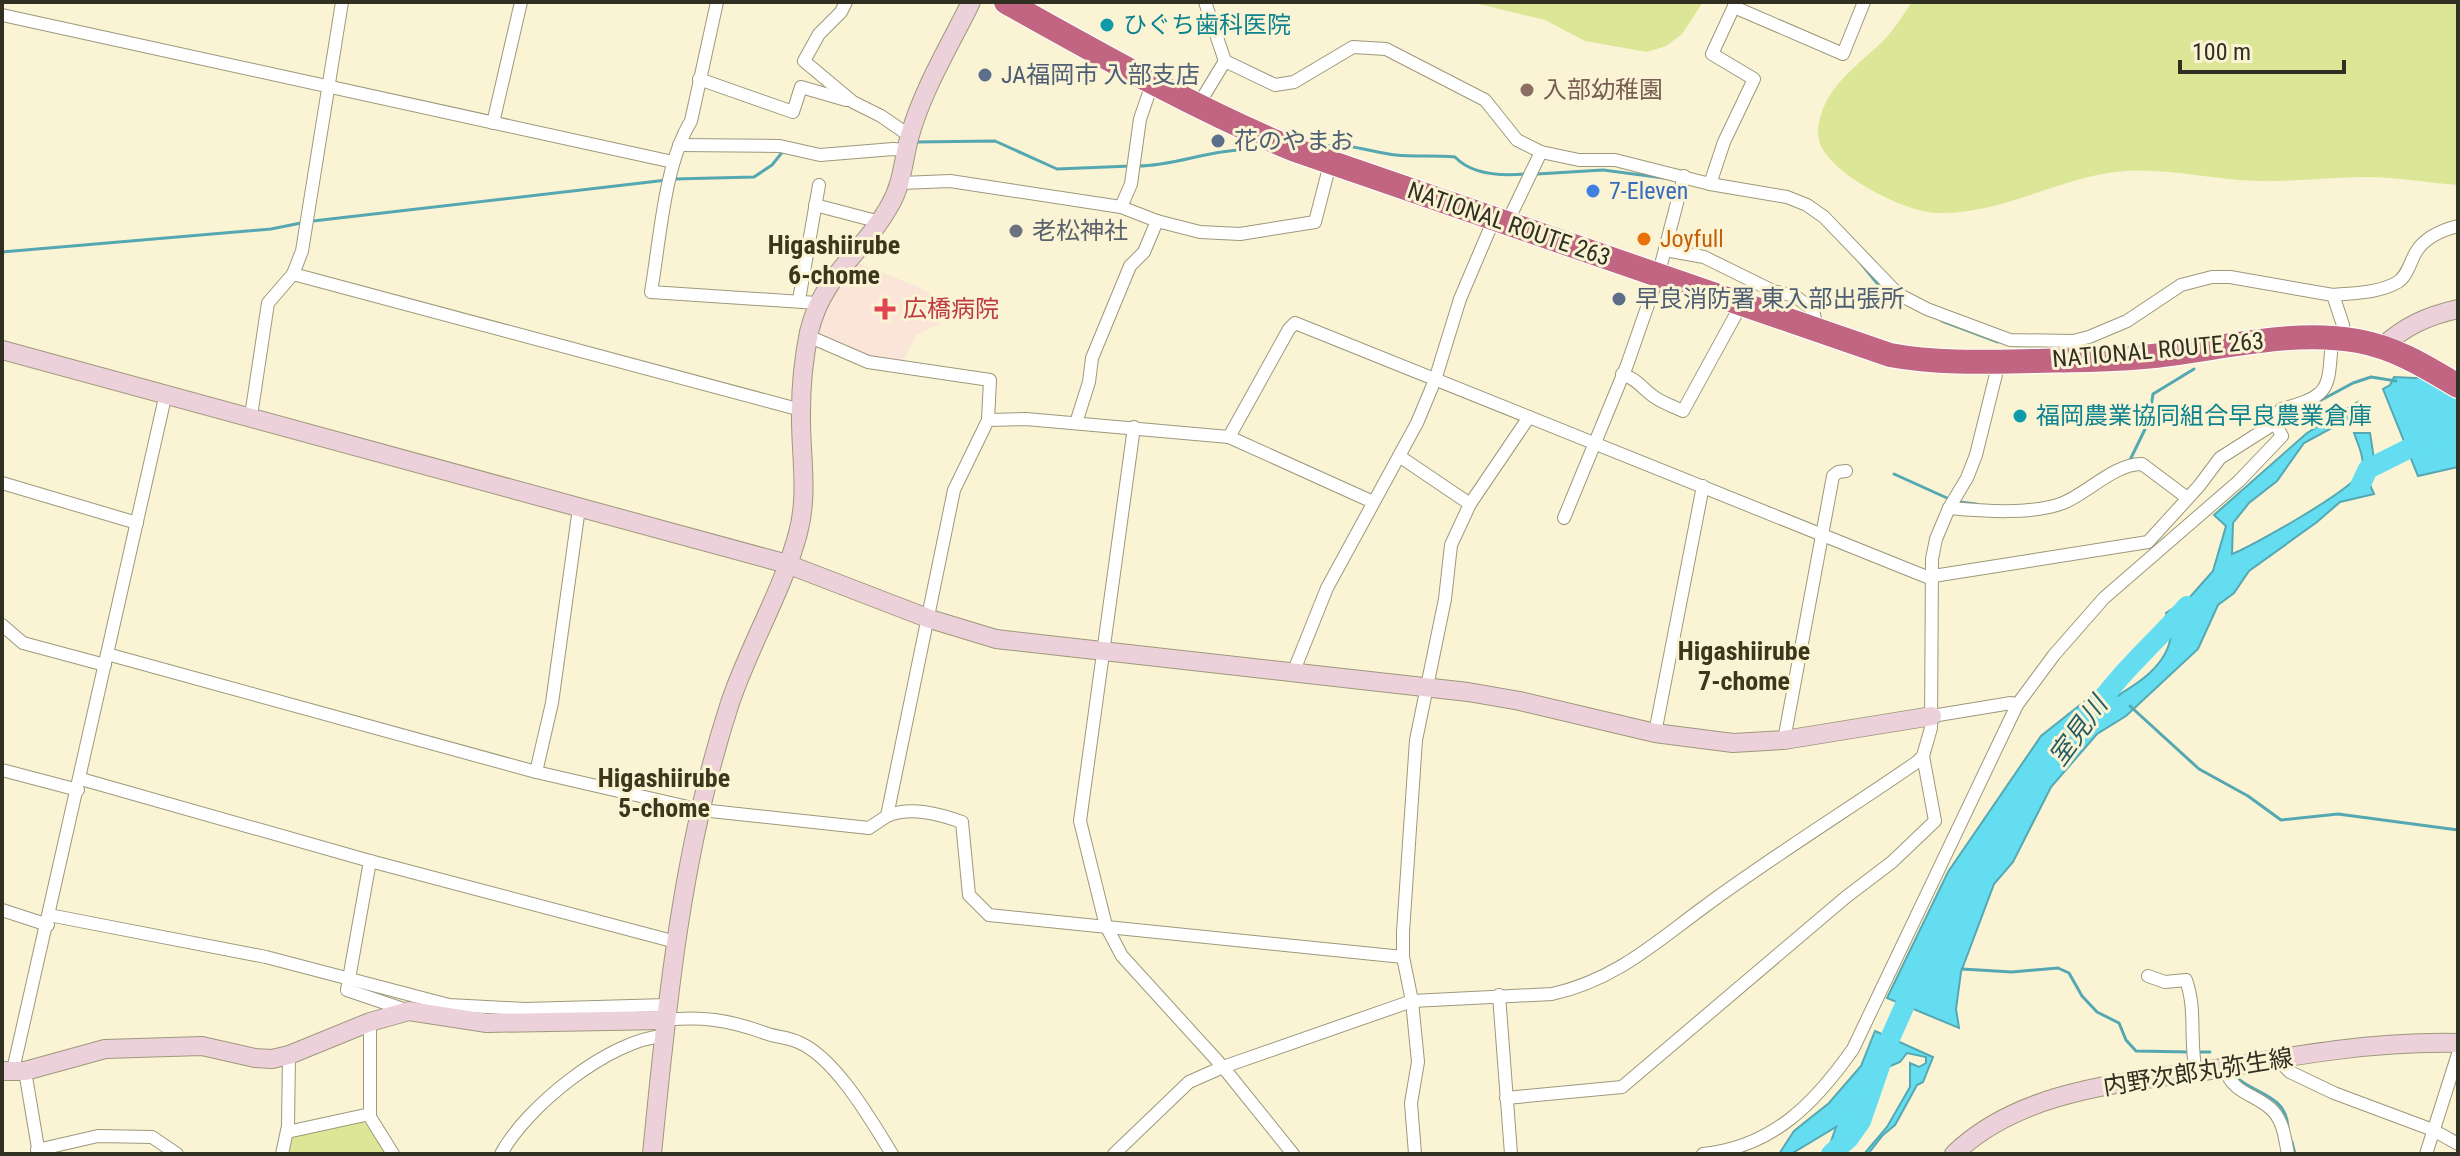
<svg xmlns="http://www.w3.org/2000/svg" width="2460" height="1156" font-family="'Roboto Condensed','Noto Sans JP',sans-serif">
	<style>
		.medical { fill: #fbe4d8 }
		.green { fill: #dbe796 }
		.water { fill: #64ddf0; stroke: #55a8b2; stroke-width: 2 }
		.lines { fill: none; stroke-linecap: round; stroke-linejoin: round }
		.stream { stroke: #55a8b2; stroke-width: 3 }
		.river { stroke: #64ddf0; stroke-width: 20 }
		.street-casing { stroke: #9e987b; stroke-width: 14 }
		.secondary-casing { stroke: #9e987b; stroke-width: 20 }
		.highway-casing { stroke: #fff; stroke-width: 26 }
		.street { stroke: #fff; stroke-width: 12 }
		.secondary { stroke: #ecd1da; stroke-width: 18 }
		.highway { stroke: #c16583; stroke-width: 24 }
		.culture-dot { fill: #0f9aa8; stroke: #faf4d5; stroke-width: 3 }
		.service-dot { fill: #5c6f8a; stroke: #faf4d5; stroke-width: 3 }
		.education-dot { fill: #8d6e63; stroke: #faf4d5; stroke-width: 3 }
		.shop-dot { fill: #3f7fe0; stroke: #faf4d5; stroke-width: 3 }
		.worship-dot { fill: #6b7280; stroke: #faf4d5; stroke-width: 3 }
		.food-dot { fill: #e8710a; stroke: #faf4d5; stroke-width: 3 }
		.health-dot { fill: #e0444e; stroke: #faf4d5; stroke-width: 3 }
		.labels { text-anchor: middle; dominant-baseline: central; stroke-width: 6; stroke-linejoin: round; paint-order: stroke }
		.culture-label { font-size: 24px; fill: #0d838f; stroke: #faf4d5; text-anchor: start }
		.service-label { font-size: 24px; fill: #4e5e75; stroke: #faf4d5; text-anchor: start }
		.education-label { font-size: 24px; fill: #785e54; stroke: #faf4d5; text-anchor: start }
		.shop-label { font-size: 24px; fill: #366cbe; stroke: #faf4d5; text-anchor: start }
		.street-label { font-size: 24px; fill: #312e22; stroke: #faf4d5 }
		.worship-label { font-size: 24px; fill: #5b616d; stroke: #faf4d5; text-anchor: start }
		.food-label { font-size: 24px; fill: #c56008; stroke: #faf4d5; text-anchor: start }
		.health-label { font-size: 24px; fill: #be3a42; stroke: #faf4d5; text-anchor: start }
		.neighbourhood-label { font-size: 26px; font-weight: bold; fill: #3b361c; stroke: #faf4d5 }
		.water-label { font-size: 26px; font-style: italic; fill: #295d65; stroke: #faf4d5 }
	</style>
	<rect width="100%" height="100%" fill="#faf4d5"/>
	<path class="medical" d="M853 261 916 286 951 305 938 325 917 334 901 365 868 361 815 332 820 313Z"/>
	<g class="green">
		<path d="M1470 2H1703L1682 34 1666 46 1647 52 1585 41 1545 20Z"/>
		<path d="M1912 2H2458V185C2428 183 2397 177 2367 177 2331 177 2294 182 2258 181 2215 180 2168 168 2125 171 2060 176 2003 215 1936 213 1904 212 1816 169 1818 132 1820 90 1856 67 1883 41 1894 30 1903 15 1912 2Z"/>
		<path d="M362 1119 387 1154H285L290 1136Z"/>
	</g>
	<g class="water">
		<path d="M2458 373V467L2418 476 2383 389 2390 385 2394 377 2415 378Z"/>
		<path d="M2358 402 2363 411 2304 443 2277 481 2249 503 2233 523 2232 554C2252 546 2357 488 2362 470 2365 459 2358 444 2354 433H2370L2376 472 2368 480 2374 494 2340 502 2317 522 2249 571 2234 593 2218 605 2198 649 2126 716 2097 734 2051 787 2013 862 1994 884 1961 972 1956 1009 1959 1028 1887 998 1948 872 2041 736 2105 685 2108 701C2133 687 2170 666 2171 632 2171 626 2167 618 2166 613L2190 597 2213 571 2226 526 2214 515 2307 433Z"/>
		<path d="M1875 1031 1933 1057 1923 1082 1917 1085 1895 1125 1883 1135 1868 1154H1864L1887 1127 1910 1087V1063L1919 1067 1926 1063V1057L1907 1053 1900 1062 1874 1073 1854 1124 1833 1154H1822L1828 1150 1836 1127 1791 1154H1779L1794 1131 1829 1103 1861 1066Z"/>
	</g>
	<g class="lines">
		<g class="stream">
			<path d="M916 142 995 141 1057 169 1131 166"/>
			<path d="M1326 146C1345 142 1375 153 1396 155 1416 157 1435 155 1455 157 1472 175 1502 176 1525 174"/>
			<path d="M1138 166C1176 166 1210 149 1249 150"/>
			<path d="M1537 174 1603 170 1664 178"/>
			<path d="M674 179 754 177 772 165 784 150"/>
			<path d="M313 221 667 180"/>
			<path d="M2 252 271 229 301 223"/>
			<path d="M1859 261 1876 282 1889 293"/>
			<path d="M1942 321 1998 342"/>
			<path d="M2299 412 2353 383 2371 377 2396 381"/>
			<path d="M2129 462 2149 421 2153 394 2194 369"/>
			<path d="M1894 474 1947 498"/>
			<path d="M1960 502 1976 504"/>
			<path d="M2111 684 2119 695"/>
			<path d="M2130 706 2199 769 2248 796 2281 820 2338 814 2458 830"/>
			<path d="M1962 969 2012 972 2058 968 2069 973 2082 996 2097 1012 2119 1023 2126 1040 2136 1051 2190 1052"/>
			<path d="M2198 1052H2210"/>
			<path d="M2235 1076C2253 1094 2286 1094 2288 1127"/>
			<path d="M2292 1142 2295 1154"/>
		</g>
		<g class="river">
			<path d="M2360 486 2368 469 2458 424"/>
			<path d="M2092 713C2119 673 2156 642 2187 606"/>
			<path d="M1831 1154 1849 1138 1861 1121 1888 1043 1908 998 1923 989"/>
		</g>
		<defs>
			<g id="street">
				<path d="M717 2 691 121C664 165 660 240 651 292L817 303"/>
				<path d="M846 2 841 12 819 34 804 61 853 102 881 116 910 136"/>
				<path d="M1205 2 1225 61 1275 85 1294 82 1353 47 1386 49 1485 100 1517 140 1541 152 1579 160H1615L1710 184 1787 197 1807 205 1824 217 1898 294 1927 309 2010 340 2073 341 2089 337 2127 321 2181 285 2212 277H2230L2333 295 2343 325 2342 339"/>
				<path d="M1734 7 1843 54 1864 2"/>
				<path d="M2 15 673 162"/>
				<path d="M699 79 793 112 801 87 846 100"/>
				<path d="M1197 107 1225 61"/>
				<path d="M493 123 521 2"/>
				<path d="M679 145 780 146 820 155 893 149 907 150"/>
				<path d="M901 183 950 181 1121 207"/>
				<path d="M1710 184 1724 142 1754 79 1712 54 1736 2"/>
				<path d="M815 205 880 222"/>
				<path d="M1157 221 1200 232 1240 234 1315 222 1330 164"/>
				<path d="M1507 223 1541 152"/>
				<path d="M1665 250 1704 257 1773 291 1795 296 1813 310 1815 319 1810 328"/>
				<path d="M293 274 801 410"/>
				<path d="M2333 295C2353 293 2378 293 2396 283 2407 278 2410 262 2416 252 2425 237 2442 230 2458 226"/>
				<path d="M799 300 819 185"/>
				<path d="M808 336 868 362 990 380 988 420"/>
				<path d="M1622 374C1638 380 1641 387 1653 396 1662 403 1673 406 1683 411L1741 305"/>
				<path d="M251 416 268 303 293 274 302 251 342 2"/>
				<path d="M1076 423 1089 382 1092 358 1130 266 1144 252 1157 221 1121 207 1131 184 1140 119 1152 84"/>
				<path d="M1134 427 1080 821 1106 926 1122 956 1223 1067 1293 1154"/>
				<path d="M1229 437 1289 329 1295 323 1927 577 2148 542 2199 486 2220 458 2275 423 2281 409C2333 396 2328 387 2332 339"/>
				<path d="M1399 456 1470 504 1529 417"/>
				<path d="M2 483 137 523"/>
				<path d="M1949 508C1982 511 2032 515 2063 503 2086 494 2116 463 2142 464L2186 497"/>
				<path d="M1564 518 1627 365 1658 276 1684 176"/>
				<path d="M2 625 23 643 105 665"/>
				<path d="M107 654 536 772 701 810 869 828 887 816 954 490 988 420 1026 419 1229 437 1373 502"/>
				<path d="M1293 673 1327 588 1417 423 1435 380 1460 299 1494 219"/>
				<path d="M1932 716 2011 703 2017 705"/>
				<path d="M1655 733 1703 486"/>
				<path d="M1784 740 1833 476 1838 472 1846 471"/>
				<path d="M2 770 78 790"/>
				<path d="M536 772 552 703 579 508"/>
				<path d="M81 779 370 861 676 942"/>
				<path d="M887 816C911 806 939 814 962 822L969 895 989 915 1403 957"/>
				<path d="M370 861 347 990 406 1010"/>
				<path d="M2 910 48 925"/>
				<path d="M49 915 266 957 449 1005 525 1009 667 1005"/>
				<path d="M2148 976 2165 982 2186 980C2197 1011 2189 1041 2196 1072"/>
				<path d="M1499 995 1511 1154"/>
				<path d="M666 1020C701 1016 729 1020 762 1032 774 1037 787 1037 798 1042 835 1057 871 1120 892 1154"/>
				<path d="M370 1022V1117L393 1154"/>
				<path d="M2284 1058 2285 1067 2290 1072 2334 1093 2433 1130 2458 1144"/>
				<path d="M2224 1067C2233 1096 2257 1093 2274 1112 2284 1124 2285 1140 2288 1154"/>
				<path d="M13 1070 166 393"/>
				<path d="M25 1071 39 1154"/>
				<path d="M1506 1098 1622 1087 1846 897 1892 862 1935 821 1923 756"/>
				<path d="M287 1132 370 1114"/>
				<path d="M37 1150 98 1136 152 1137 177 1154"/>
				<path d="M282 1154 288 1126 289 1055"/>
				<path d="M501 1154C526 1107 610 1039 664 1036"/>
				<path d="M1114 1154 1189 1082 1223 1067 1412 1001 1552 994C1615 980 1655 943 1704 907 1773 856 1846 811 1917 762L1923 756 1931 728 1932 559 1936 539 1949 508 1967 478 1976 455 1999 362"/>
				<path d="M1415 1154 1411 1103 1418 1062 1412 1001 1403 957V932L1416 740 1445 599 1451 545 1470 504"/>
				<path d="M1703 1154C1773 1147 1815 1103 1853 1049L2017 705 2054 655 2104 598 2239 481 2282 436 2275 423"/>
				<path d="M2426 1154 2458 1054"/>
			</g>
			<g id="secondary">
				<path d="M2382 347C2405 326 2427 316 2458 309"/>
				<path d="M2 350 787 564 930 619 996 639 1468 692 1520 701 1655 733 1733 743 1784 740 1932 716"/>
				<path d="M2 1071H25L105 1049 202 1046 255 1058 272 1059 289 1055 370 1022 409 1011 487 1023 666 1020"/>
				<path d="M652 1154C667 1002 682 849 730 703 749 646 783 590 798 533 809 493 800 452 801 411 801 386 804 357 809 332 823 273 863 254 890 205 903 183 903 159 910 135 923 89 950 45 971 2"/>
				<path d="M1954 1154C2022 1088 2128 1083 2216 1069 2297 1055 2376 1041 2458 1043"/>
			</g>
			<path id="highway" d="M1006 2C1101 55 1194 108 1295 150L1890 355C1938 364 1987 362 2036 361 2081 360 2126 360 2170 354 2232 346 2296 330 2358 341 2396 348 2426 367 2458 386"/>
		</defs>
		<use href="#street" class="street-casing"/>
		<use href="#secondary" class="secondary-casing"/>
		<use href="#highway" class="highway-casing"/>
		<use href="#street" class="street"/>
		<use href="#secondary" class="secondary"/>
		<use href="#highway" class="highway"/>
	</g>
	<g class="culture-dot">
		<circle cx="1107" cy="25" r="8"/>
		<circle cx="2020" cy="416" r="8"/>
	</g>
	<g class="service-dot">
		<circle cx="985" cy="75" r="8"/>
		<circle cx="1218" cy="141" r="8"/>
		<circle cx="1619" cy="299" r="8"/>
	</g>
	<circle class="education-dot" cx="1527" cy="90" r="8"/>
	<circle class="shop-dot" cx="1593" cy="191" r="8"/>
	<circle class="worship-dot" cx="1016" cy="231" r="8"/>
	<circle class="food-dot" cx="1644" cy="239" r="8"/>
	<path class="health-dot" d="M881 297h8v8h8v8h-8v8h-8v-8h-8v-8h8z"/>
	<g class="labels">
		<g class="culture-label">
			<text x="1123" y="25">ひぐち歯科医院</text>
			<text x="2036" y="416">福岡農業協同組合早良農業倉庫</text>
		</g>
		<g class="service-label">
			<text x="1001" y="75">JA福岡市 入部支店</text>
			<text x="1234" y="141">花のやまお</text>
			<text x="1635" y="299">早良消防署 東入部出張所</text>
		</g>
		<g class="education-label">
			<text x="1543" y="90">入部幼稚園</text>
		</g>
		<g class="shop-label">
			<text x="1609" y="191">7-Eleven</text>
		</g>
		<g class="street-label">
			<text transform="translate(1509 224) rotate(19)">NATIONAL ROUTE 263</text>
			<text transform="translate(2158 350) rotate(-5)">NATIONAL ROUTE 263</text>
			<text transform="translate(2198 1072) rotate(-9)">内野次郎丸弥生線</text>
		</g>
		<g class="worship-label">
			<text x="1032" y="231">老松神社</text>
		</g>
		<g class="food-label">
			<text x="1660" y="239">Joyfull</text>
		</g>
		<g class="health-label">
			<text x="903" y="309">広橋病院</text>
		</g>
		<g class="neighbourhood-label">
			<text x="834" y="245">Higashiirube<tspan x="834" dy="30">6-chome</tspan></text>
			<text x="1744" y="651">Higashiirube<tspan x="1744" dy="30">7-chome</tspan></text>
			<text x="664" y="778">Higashiirube<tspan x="664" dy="30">5-chome</tspan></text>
		</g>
		<g class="water-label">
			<text transform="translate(2078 731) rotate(-54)">室見川</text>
		</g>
	</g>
	<rect width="2460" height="1156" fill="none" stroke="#312e22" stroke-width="8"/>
	<path d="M2180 60v12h164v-12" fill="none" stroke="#312e22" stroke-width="4"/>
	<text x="2192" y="60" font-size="24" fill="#312e22" stroke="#faf4d5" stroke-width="6" paint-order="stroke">100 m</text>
</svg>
